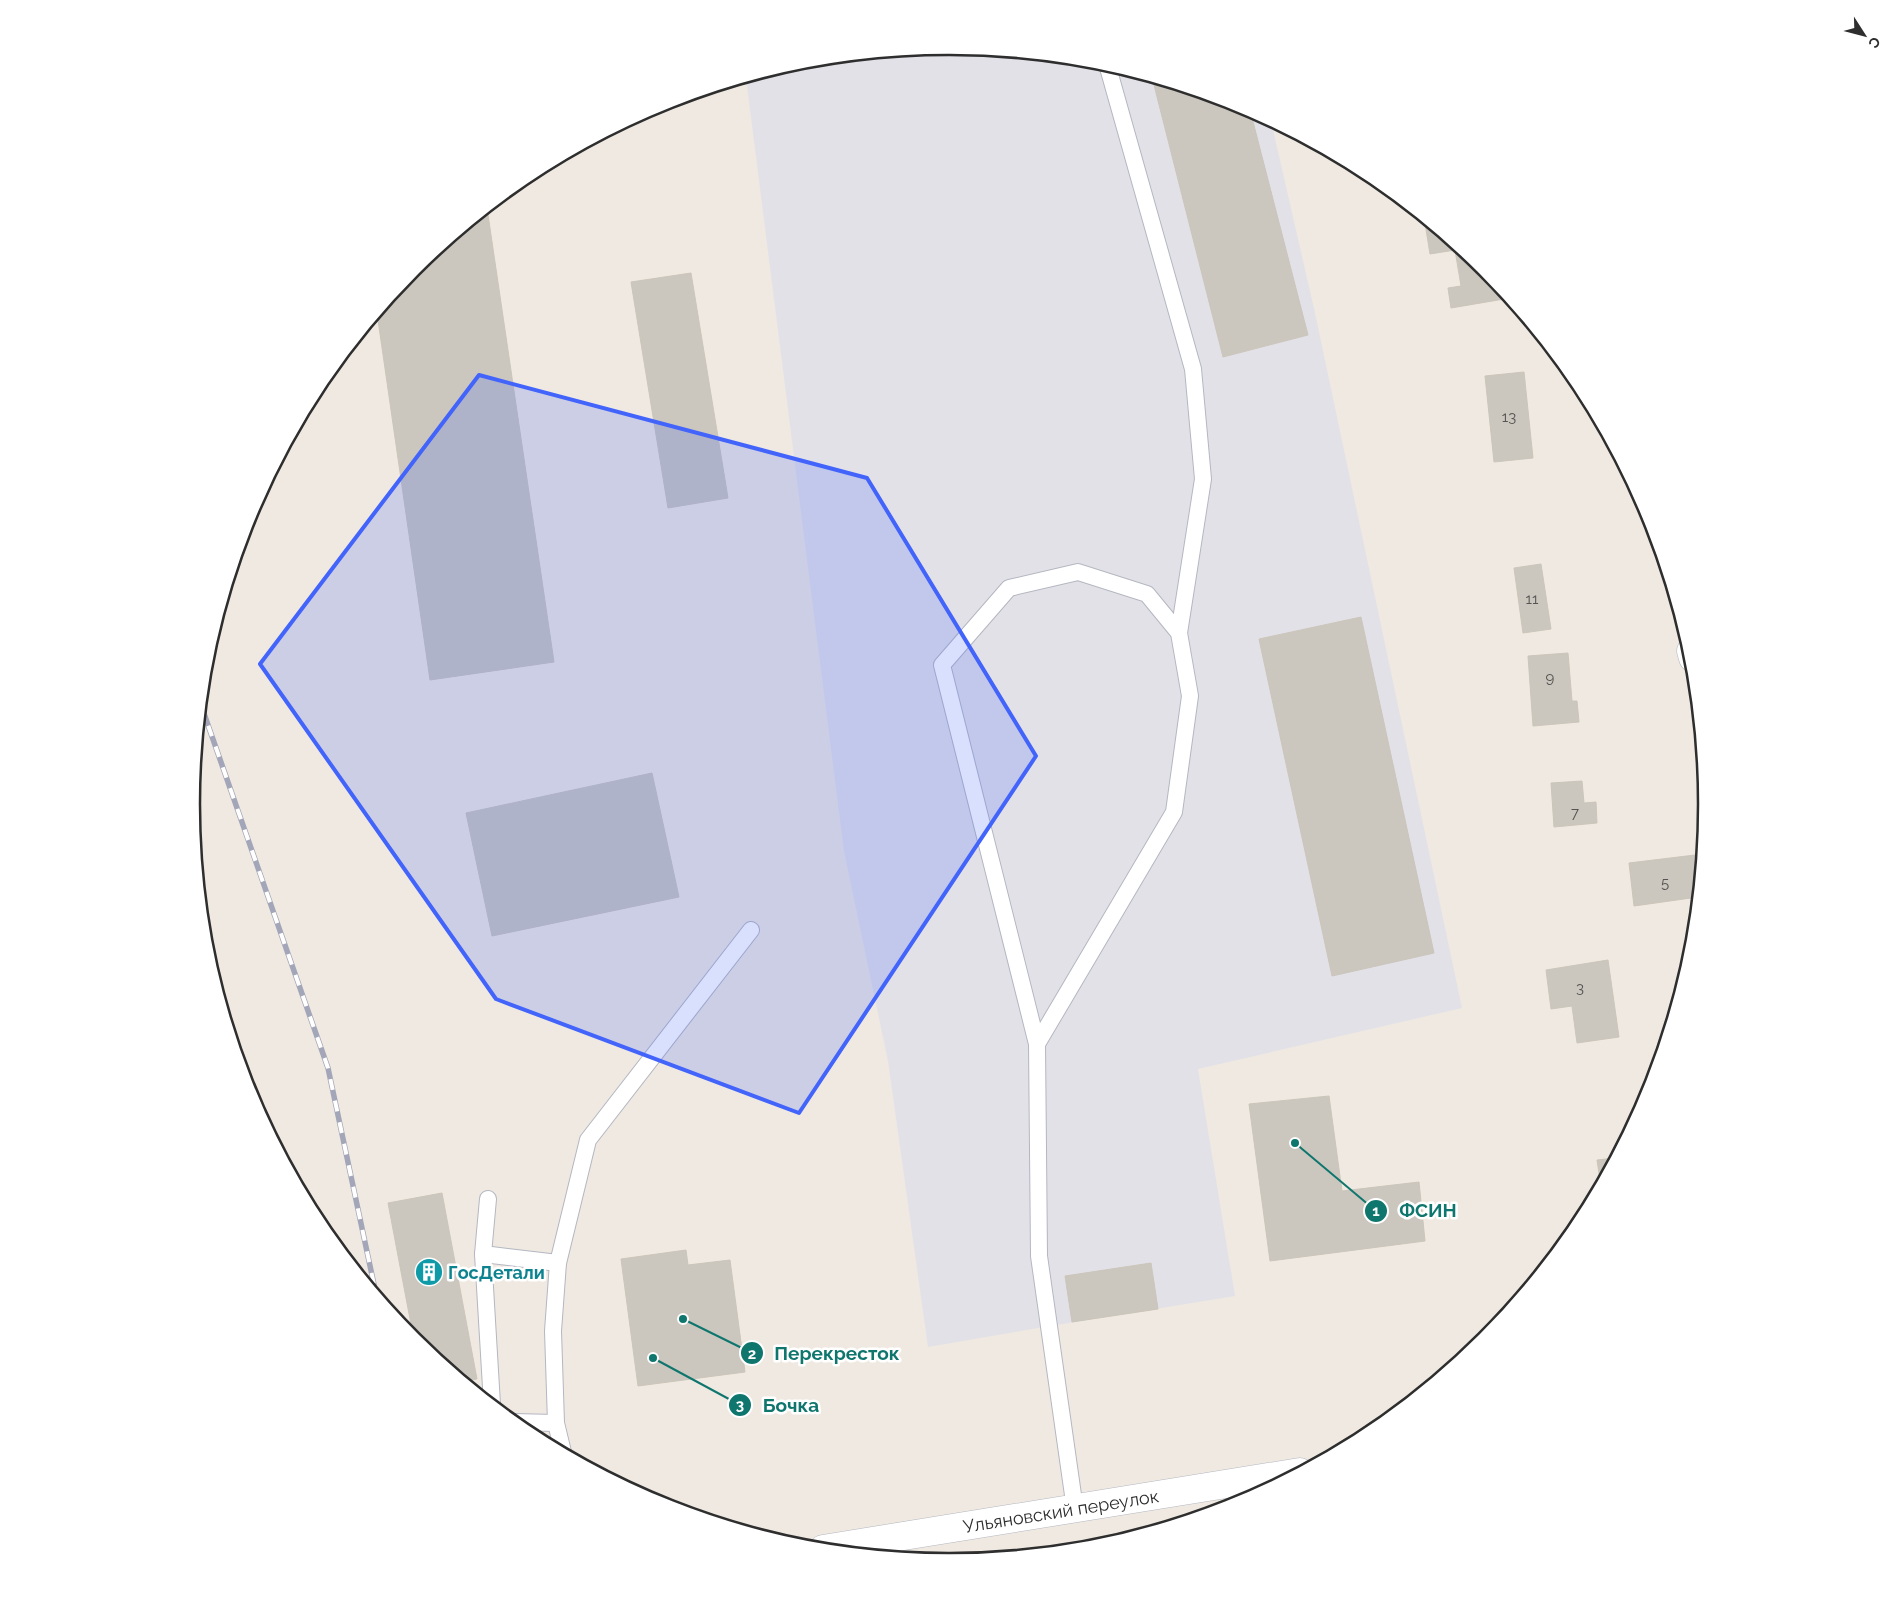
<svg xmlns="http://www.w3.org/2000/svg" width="1899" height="1608" font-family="Raleway,sans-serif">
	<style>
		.industrial { fill: #e3e1e8 }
		.building { fill: #cbc7bf; stroke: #cbc5ba }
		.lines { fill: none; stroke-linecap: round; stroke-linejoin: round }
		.service-casing { stroke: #b4b7c1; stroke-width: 18 }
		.minor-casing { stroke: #b4b7c1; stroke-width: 29 }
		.secondary-casing { stroke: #b4b7c1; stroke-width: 29 }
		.service { stroke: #fff; stroke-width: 16 }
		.minor { stroke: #fff; stroke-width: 28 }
		.secondary { stroke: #fff; stroke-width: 28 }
		.rail-casing { stroke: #a3a6b8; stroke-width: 5.5 }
		.rail { stroke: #fff; stroke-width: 4; stroke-dasharray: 11; stroke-linecap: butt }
		.marked { fill: #4264fb; fill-opacity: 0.2; stroke: #4264fb; stroke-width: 4; stroke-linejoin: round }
		.labels { text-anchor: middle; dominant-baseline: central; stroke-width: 5; stroke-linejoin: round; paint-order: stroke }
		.number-label { font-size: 15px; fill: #555452 }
		.culture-label { font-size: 18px; font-weight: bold; fill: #0d838f; stroke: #fff; text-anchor: start }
		.street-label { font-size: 18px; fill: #2e2e2e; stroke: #fff }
		.rim { fill: none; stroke: #2e2e2e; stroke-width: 2.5 }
		.leader { fill: none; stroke: #0f766e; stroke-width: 2 }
		.callout-dot { fill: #0f766e; stroke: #fff; stroke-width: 2 }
		.mark-label { font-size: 15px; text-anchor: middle; font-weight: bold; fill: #fff }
		.callout-label { font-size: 19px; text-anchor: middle; font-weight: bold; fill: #0f766e; stroke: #fff; stroke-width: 5; stroke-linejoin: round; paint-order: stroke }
	</style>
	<rect width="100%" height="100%" fill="#efe9e1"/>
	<path class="industrial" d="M950 46 1098 61 1240 104 1271 121 1315 313 1462 1008 1198 1069 1235 1296 1032 1329 928 1347 888 1061 844 851 746 78 802 61Z"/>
	<g class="building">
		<path d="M1152 77 1240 104 1250 110 1308 335 1223 357Z"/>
		<path d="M487 208 554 662 430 680 377 313 414 268Z"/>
		<path d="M1425 223H1430L1486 268 1510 298 1451 308 1448 288 1461 286 1455 250 1430 254Z"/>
		<path d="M691 273 728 498 668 508 631 282Z"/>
		<path d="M1524 372 1533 458 1494 462 1485 376Z"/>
		<path d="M1541 564 1551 629 1523 633 1514 568Z"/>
		<path d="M1361 617 1434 953 1332 976 1259 639Z"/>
		<path d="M1568 653 1572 701H1577L1579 722 1533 726 1528 656Z"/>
		<path d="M652 773 679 897 492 936 466 813Z"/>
		<path d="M1582 781 1584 803 1596 802 1597 823 1554 827 1551 783Z"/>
		<path d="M1695 855 1697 868 1701 867 1698 897 1634 906 1629 863Z"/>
		<path d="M1608 960 1619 1037 1577 1043 1572 1006 1551 1009 1546 970Z"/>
		<path d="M1329 1096 1342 1191 1419 1182 1425 1241 1270 1261 1249 1104Z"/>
		<path d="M1615 1158 1601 1186 1597 1160Z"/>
		<path d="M442 1193 477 1379 464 1381 414 1340 388 1203Z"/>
		<path d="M686 1250 688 1265 730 1260 745 1372 638 1386 621 1259Z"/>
		<path d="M1151 1263 1158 1309 1072 1322 1065 1276Z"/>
	</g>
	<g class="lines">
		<defs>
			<g id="service">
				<path d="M1107 64 1193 369 1203 479 1179 633"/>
				<path d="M1037 1044 1174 812 1190 696 1179 633 1147 594 1078 572 1009 588 942 665 1037 1044 1039 1256 1075 1509"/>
				<path d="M488 1199 483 1254 492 1404"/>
				<path d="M483 1254 558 1263"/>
				<path d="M513 1422 556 1423"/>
				<path d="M563 1452 556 1423 553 1331 558 1263 588 1140 751 930"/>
			</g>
			<path id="minor" d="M1691 651 1693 658"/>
			<path id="secondary" d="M823 1549 1300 1472"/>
		</defs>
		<use href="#service" class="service-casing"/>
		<use href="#minor" class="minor-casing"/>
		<use href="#secondary" class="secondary-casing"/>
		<use href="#service" class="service"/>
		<use href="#minor" class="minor"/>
		<use href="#secondary" class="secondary"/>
		<defs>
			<path id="rail" d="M201 705 328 1068 376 1294"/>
		</defs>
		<use href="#rail" class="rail-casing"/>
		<use href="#rail" class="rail"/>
	</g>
	<path class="marked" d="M479 375 867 478 1036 756 799 1113 496 999 260 664Z"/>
	<defs>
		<symbol id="building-disc" viewBox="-11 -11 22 22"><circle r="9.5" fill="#0f9aa8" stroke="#fff"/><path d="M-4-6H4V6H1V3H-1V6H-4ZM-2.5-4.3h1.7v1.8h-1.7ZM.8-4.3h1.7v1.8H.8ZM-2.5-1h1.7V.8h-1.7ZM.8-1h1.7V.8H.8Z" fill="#fff"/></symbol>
	</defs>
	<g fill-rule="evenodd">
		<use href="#building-disc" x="413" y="1256" width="32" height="32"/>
	</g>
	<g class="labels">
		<g class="number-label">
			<text x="1509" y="417">13</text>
			<text x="1532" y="599">11</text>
			<text x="1550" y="678">9</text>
			<text x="1575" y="813">7</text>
			<text x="1665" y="883">5</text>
			<text x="1580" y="988">3</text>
		</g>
		<g class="culture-label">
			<text x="448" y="1272">ГосДетали</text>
		</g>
		<g class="street-label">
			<text transform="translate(1061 1511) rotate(-9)">Ульяновский переулок</text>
		</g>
	</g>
	<path d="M0 0H1899V1608H0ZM200 804a749 749 0 1 1 1498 0a749 749 0 1 1-1498 0Z" fill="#fff" fill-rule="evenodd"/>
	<path class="rim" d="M200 804a749 749 0 1 1 1498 0a749 749 0 1 1-1498 0Z"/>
	<path class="leader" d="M1295 1143L1376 1211M683 1319L752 1353M653 1358L740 1405"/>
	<g class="callout-dot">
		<circle cx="1295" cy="1143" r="5"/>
		<circle cx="683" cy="1319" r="5"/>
		<circle cx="653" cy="1358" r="5"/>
		<circle cx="1376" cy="1211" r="12"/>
		<circle cx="752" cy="1353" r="12"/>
		<circle cx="740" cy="1405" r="12"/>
	</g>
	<g class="mark-label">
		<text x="1376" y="1216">1</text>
		<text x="752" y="1359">2</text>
		<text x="740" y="1410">3</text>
	</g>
	<g class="callout-label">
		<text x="1428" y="1217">ФСИН</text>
		<text x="837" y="1360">Перекресток</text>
		<text x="791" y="1412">Бочка</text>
	</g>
	<g transform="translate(1864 35) rotate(126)" stroke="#ffffff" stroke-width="4" paint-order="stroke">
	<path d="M0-4L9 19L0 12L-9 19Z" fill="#2e2e2e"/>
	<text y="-8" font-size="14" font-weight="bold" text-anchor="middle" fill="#2e2e2e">С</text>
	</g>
</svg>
